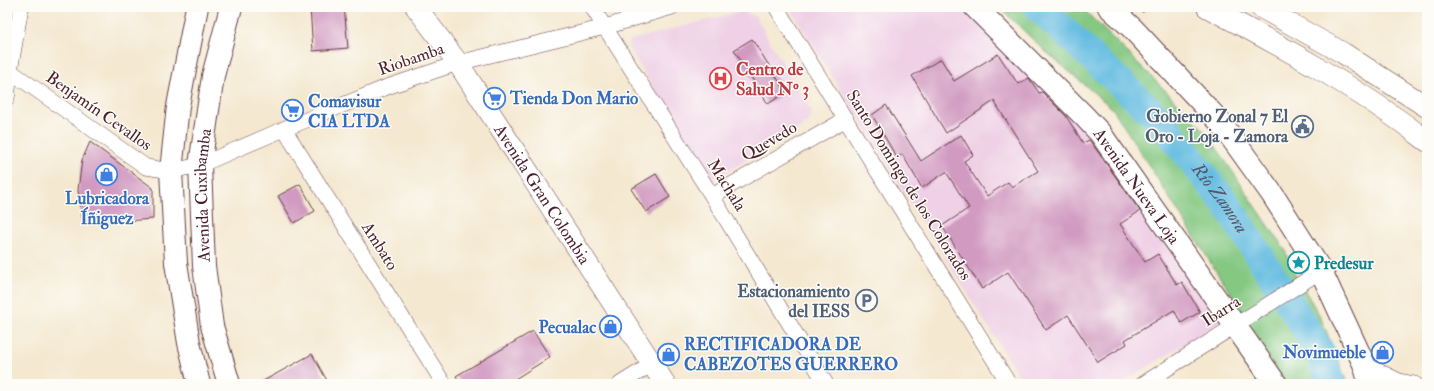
<svg xmlns="http://www.w3.org/2000/svg" width="1434" height="391" font-family="'IM FELL Double Pica',serif">
	<style>
		.built { fill: #efd0e6 }
		.green { fill: #84c882; stroke: #677456 }
		.lines { fill: none; stroke-linecap: round; stroke-linejoin: round }
		.river { stroke: #63bce1; stroke-width: 29 }
		.building { fill: #d19ac1 }
		.street-casing { stroke: #643d44; stroke-width: 16 }
		.secondary-casing { stroke: #643d44; stroke-width: 22 }
		.primary-casing { stroke: #643d44; stroke-width: 24 }
		.path { stroke: #643d44; stroke-width: 2.5; stroke-dasharray: 3 3; stroke-linecap: butt }
		.street { stroke: #fff; stroke-width: 15 }
		.secondary { stroke: #fff; stroke-width: 21 }
		.primary { stroke: #fff; stroke-width: 22 }
		.labels { text-anchor: middle; dominant-baseline: central; stroke-width: 3; stroke-linejoin: round; paint-order: stroke }
		.street-label { font-size: 17px; fill: #4a1f2b; stroke: #fdfcf7 }
		.health-label { font-size: 17px; font-weight: bold; fill: #be3a42; stroke: #fdfcf7; text-anchor: start }
		.shop-label { font-size: 17px; font-weight: bold; fill: #366cbe; stroke: #fdfcf7; text-anchor: start }
		.service-label { font-size: 17px; font-weight: bold; fill: #4e5e75; stroke: #fdfcf7; text-anchor: end }
		.culture-label { font-size: 17px; font-weight: bold; fill: #0d838f; stroke: #fdfcf7; text-anchor: start }
		.water-label { font-size: 18px; font-style: italic; fill: #53566b; stroke: #fdfcf7 }
	</style>
	<rect width="100%" height="100%" fill="#fdfcf7"/>
	<filter id="ink" filterUnits="userSpaceOnUse"><feTurbulence type="fractalNoise" baseFrequency=".025" numOctaves="2"/><feDisplacementMap in="SourceGraphic" scale="8" xChannelSelector="R" yChannelSelector="G"/><feConvolveMatrix kernelMatrix="1 2 1 2 8 2 1 2 1" color-interpolation-filters="sRGB"/></filter>
	<filter id="wash" filterUnits="userSpaceOnUse"><feTurbulence type="fractalNoise" baseFrequency=".012" numOctaves="4" result="noise"/><feDisplacementMap in="SourceGraphic" scale="16" xChannelSelector="R" yChannelSelector="G"/><feGaussianBlur stdDeviation="0.9" result="paint"/><feColorMatrix in="noise" values="0 0 0 0 0 0 0 0 0 0 0 0 0 0 0 0 0 1.4 0 .05"/><feComposite in="paint" operator="in"/></filter>
	<g filter="url(#wash)">
		<rect width="100%" height="100%" fill="#f4e8d0"/>
		<g class="built">
			<path d="M789 7H966L1082 120 1224 320 1120 384H1024Z"/>
			<path d="M742 11 755 16 811 111 810 121 717 178 709 177 628 47 631 40Z"/>
		</g>
		<path class="green" d="M999 7H1081L1148 73 1206 132 1285 250 1290 266 1320 316 1348 384H1283L1251 326 1113 109 1044 50Z"/>
		<g class="lines">
			<path class="river" id="s1" d="M1038 7 1161 121 1227 205 1320 351 1331 384"/>
		</g>
		<g id="blocks">
			<g class="building">
				<path d="M310 7H344L348 48 313 51Z"/>
				<path d="M752 39 786 92 768 104 734 50Z"/>
				<path d="M998 54 1018 84 1029 78 1039 93 1042 92 1066 116 1083 143 1089 140 1090 141 1140 211 1120 224 1145 262 1158 254 1177 285 1182 282 1200 312 1181 323 1174 310 1125 340 1127 344 1098 362 1068 315 1046 330 1008 272 982 289 942 226 969 208 946 172 922 188 902 154 897 158 872 115 886 105 921 161 961 135 973 155 964 161 987 196 1008 182 1012 187 1038 171 994 101 946 133 912 76 941 59 954 81Z"/>
				<path d="M90 142 153 188V219L83 224 78 190 82 160Z"/>
				<path d="M656 174 670 197 646 212 631 189Z"/>
				<path d="M300 184 315 211 294 223 278 196Z"/>
				<path d="M533 331 550 357 507 384H461L456 376Z"/>
				<path d="M312 354 329 384H258Z"/>
			</g>
		</g>
	</g>
	<g filter="url(#ink)">
		<use href="#blocks" fill-opacity="0" stroke="#643d44" stroke-width="1"/>
		<g class="lines">
			<defs>
				<g id="street">
					<path d="M592 7 712 196 826 384"/>
					<path d="M776 7 1009 384"/>
					<path d="M10 71 146 167 171 171 200 165 284 129 387 87 458 63 605 27 672 7"/>
					<path d="M7 99 10 71 21 7"/>
					<path d="M284 129 444 384"/>
					<path d="M712 196 846 119"/>
					<path d="M1364 364 1399 381 1415 384"/>
					<path d="M620 384 652 364"/>
					<path d="M1143 384 1321 271"/>
				</g>
				<g id="secondary">
					<path id="s2" d="M416 7 458 63 665 384"/>
					<path d="M1207 7C1283 47 1359 88 1427 141"/>
					<path d="M1260 7 1343 53 1427 107"/>
				</g>
				<g id="primary">
					<path d="M197 7 178 106 171 171 176 263 189 343 199 384"/>
					<path id="s3" d="M975 7 1085 117 1100 133 1276 384"/>
					<path d="M1109 7 1132 28 1221 123 1272 194 1321 271 1364 364 1370 384"/>
					<path id="s4" d="M229 384 212 326 204 266 200 165 213 76 231 7"/>
				</g>
			</defs>
			<use href="#street" class="street-casing"/>
			<use href="#secondary" class="secondary-casing"/>
			<use href="#primary" class="primary-casing"/>
			<path class="path" d="M1142 12 1145 7"/>
			<use href="#street" class="street"/>
			<use href="#secondary" class="secondary"/>
			<use href="#primary" class="primary"/>
		</g>
	</g>
	<defs>
		<symbol id="hospital-ring" viewBox="-11 -11 22 22"><circle r="9.5" fill="#fdfcf7" stroke="#e0444e" stroke-width="1.5"/><path d="M-5-5h3v3.5h4V-5h3V5h-3V1.5h-4V5h-3Z" fill="#e0444e"/></symbol>
		<symbol id="supermarket-ring" viewBox="-11 -11 22 22"><circle r="9.5" fill="#fdfcf7" stroke="#3f7fe0" stroke-width="1.5"/><path d="M-6-5.5h2.5l.6 2H6L4.5 2H-2.5L-4.4-4H-6ZM-1.5 3.2a1.3 1.3 0 1 0 .1 0ZM3 3.2a1.3 1.3 0 1 0 .1 0Z" fill="#3f7fe0"/></symbol>
		<symbol id="civic-ring" viewBox="-11 -11 22 22"><circle r="9.5" fill="#fdfcf7" stroke="#5c6f8a" stroke-width="1.5"/><path d="M-.6-6.5H3V-4.5H.6V-3L4-1V1h2V6H-6V1h2V-1L-.6-3ZM-1.2 2.5V6h2.4V2.5Z" fill="#5c6f8a"/></symbol>
		<symbol id="shop-ring" viewBox="-11 -11 22 22"><circle r="9.5" fill="#fdfcf7" stroke="#3f7fe0" stroke-width="1.5"/><path d="M-5-2.5h2.3a2.7 3.5 0 0 1 5.4 0H5L5.5 6h-11ZM-1.5-2.5h3a1.5 2.3 0 0 0-3 0Z" fill="#3f7fe0"/></symbol>
		<symbol id="sight-ring" viewBox="-11 -11 22 22"><circle r="9.5" fill="#fdfcf7" stroke="#0f9aa8" stroke-width="1.5"/><path d="M0-6L1.8-2.2L6-1.7L2.9 1.2L3.7 5.4L0 3.3L-3.7 5.4L-2.9 1.2L-6-1.7L-1.8-2.2Z" fill="#0f9aa8"/></symbol>
		<symbol id="parking-ring" viewBox="-11 -11 22 22"><circle r="9.5" fill="#fdfcf7" stroke="#5c6f8a" stroke-width="1.5"/><path d="M-3.5-5.5H1a3.5 3.5 0 0 1 0 7H-1V5.5H-3.5ZM-1-3.4V-.6H.8a1.4 1.4 0 0 0 0-2.8Z" fill="#5c6f8a"/></symbol>
	</defs>
	<g fill-rule="evenodd">
		<use href="#hospital-ring" x="708" y="66" width="25" height="25"/>
		<use href="#supermarket-ring" x="482" y="86" width="25" height="25"/>
		<use href="#supermarket-ring" x="280" y="98" width="25" height="25"/>
		<use href="#civic-ring" x="1290" y="114" width="25" height="25"/>
		<use href="#shop-ring" x="94" y="162" width="25" height="25"/>
		<use href="#sight-ring" x="1286" y="250" width="25" height="25"/>
		<use href="#parking-ring" x="854" y="288" width="25" height="25"/>
		<use href="#shop-ring" x="598" y="314" width="25" height="25"/>
		<use href="#shop-ring" x="1370" y="340" width="25" height="25"/>
		<use href="#shop-ring" x="656" y="342" width="25" height="25"/>
	</g>
	<g class="labels">
		<g class="street-label">
			<text transform="translate(411 59) rotate(-19)">Riobamba</text>
			<text transform="translate(99 111) rotate(35)">Benjamín Cevallos</text>
			<text transform="translate(769 141) rotate(-30)">Quevedo</text>
			<text transform="translate(727 185) rotate(58)">Machala</text>
			<text transform="translate(909 185) rotate(58)">Santo Domingo de los Colorados</text>
			<text stroke="none"><textPath href="#s3" startOffset="242">Avenida Nueva Loja</textPath></text>
			<text stroke="none"><textPath href="#s2" startOffset="226">Avenida Gran Colombia</textPath></text>
			<text stroke="none"><textPath href="#s4" startOffset="192">Avenida Cuxibamba</textPath></text>
			<text transform="translate(380 246) rotate(58)">Ambato</text>
			<text transform="translate(1221 311) rotate(-33)">Ibarra</text>
		</g>
		<g class="health-label">
			<text x="736" y="69">Centro de<tspan x="736" dy="20">Salud Nº 3</tspan></text>
		</g>
		<g class="shop-label">
			<text x="510" y="98">Tienda Don Mario</text>
			<text x="308" y="101">Comavisur<tspan x="308" dy="20">CIA LTDA</tspan></text>
			<text x="107" y="198" text-anchor="middle">Lubricadora<tspan x="107" dy="20">Íñiguez</tspan></text>
			<text x="596" y="327" text-anchor="end">Pecualac</text>
			<text x="684" y="344">RECTIFICADORA DE<tspan x="684" dy="20">CABEZOTES GUERRERO</tspan></text>
			<text x="1366" y="352" text-anchor="end">Novimueble</text>
		</g>
		<g class="service-label">
			<text x="1288" y="116">Gobierno Zonal 7 El<tspan x="1288" dy="20">Oro - Loja - Zamora</tspan></text>
			<text x="850" y="291">Estacionamiento<tspan x="850" dy="20">del IESS</tspan></text>
		</g>
		<g class="culture-label">
			<text x="1314" y="263">Predesur</text>
		</g>
		<g class="water-label">
			<text stroke="none"><textPath href="#s1" startOffset="265">Río Zamora</textPath></text>
		</g>
	</g>
	<rect width="1434" height="391" fill="none" stroke="#fdfcf7" stroke-width="24"/>
</svg>
